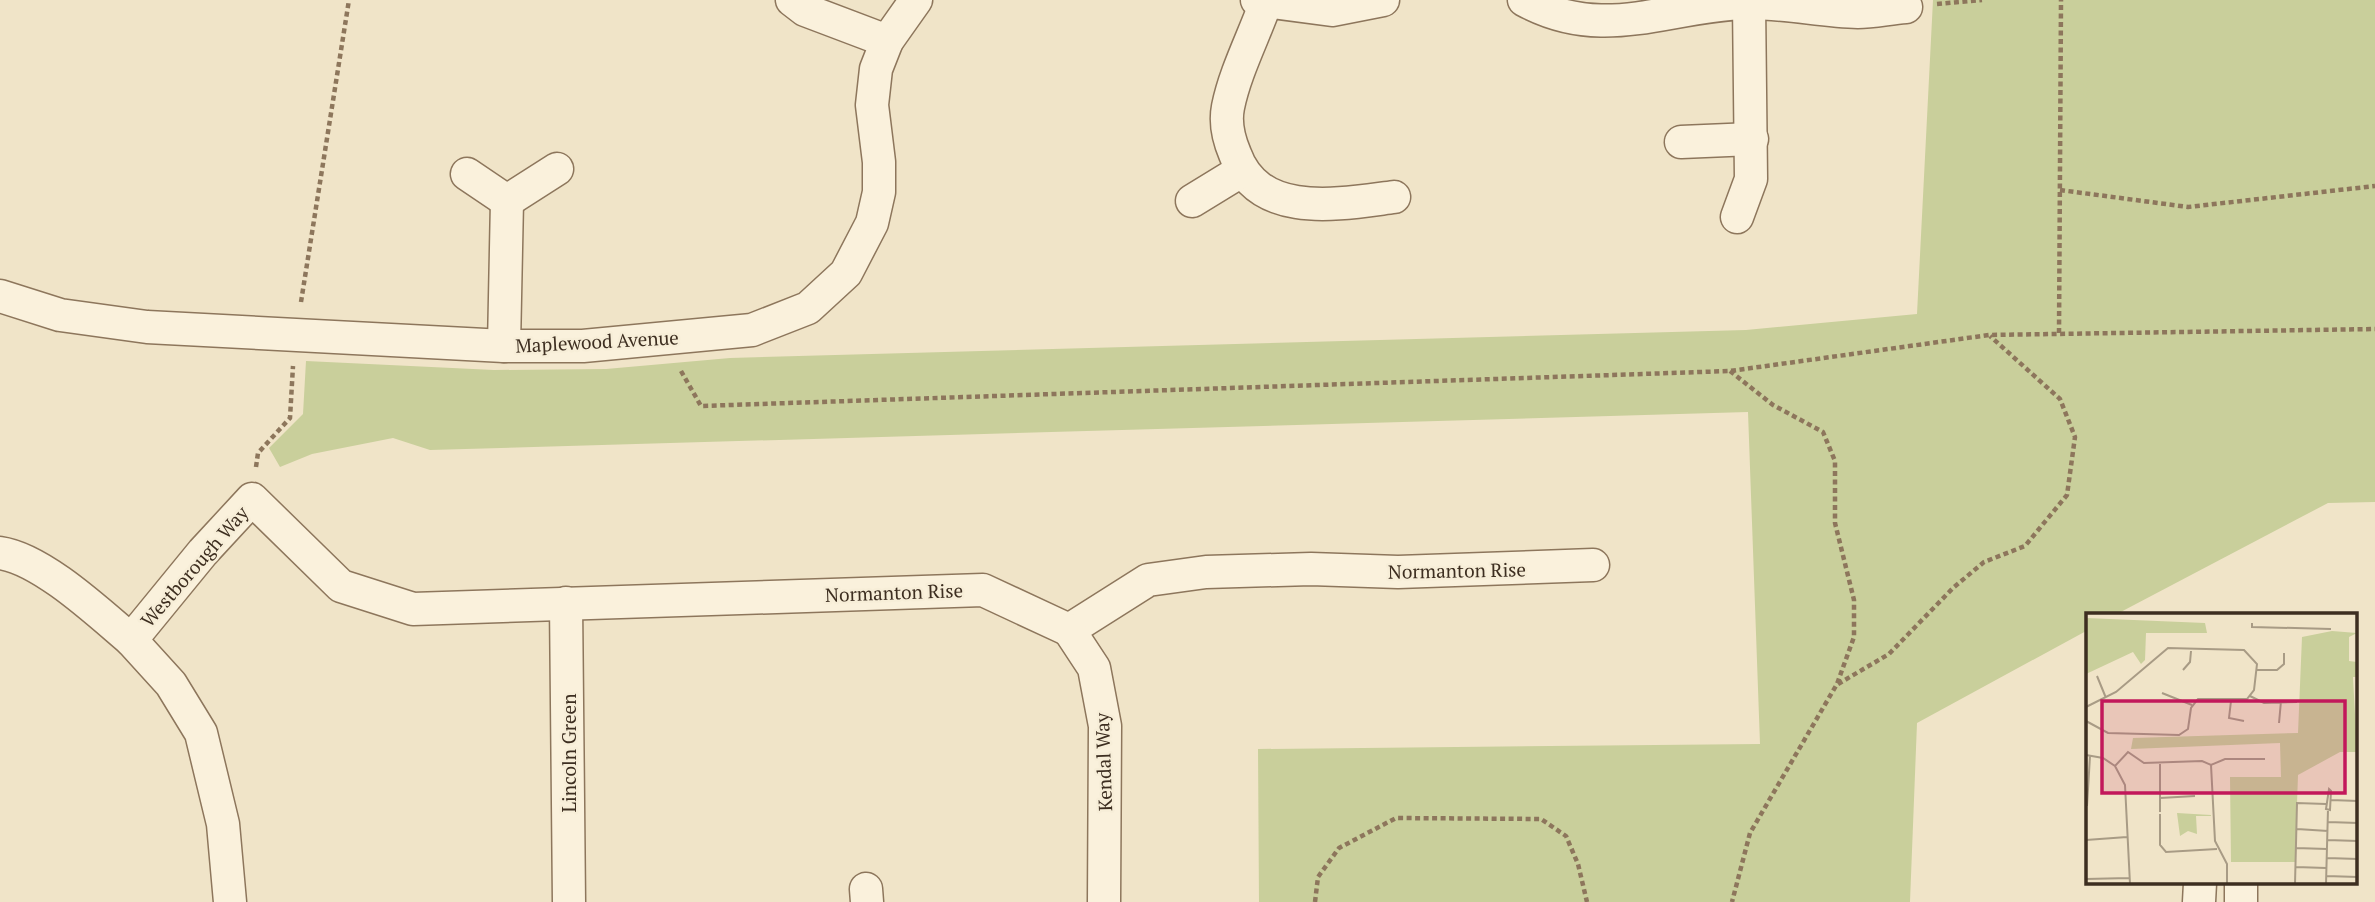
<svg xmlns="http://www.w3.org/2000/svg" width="2375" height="902" font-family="'PT Serif',serif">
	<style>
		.green { fill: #c9cf9b }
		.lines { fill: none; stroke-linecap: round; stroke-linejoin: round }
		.street-casing { stroke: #8d765c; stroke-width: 35 }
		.path { stroke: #8d765c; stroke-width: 4.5; stroke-dasharray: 5 3.5; stroke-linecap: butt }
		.street { stroke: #faf1dc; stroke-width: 32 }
		.labels { text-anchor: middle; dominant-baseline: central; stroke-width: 5; stroke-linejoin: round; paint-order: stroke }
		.street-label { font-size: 19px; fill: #3d2e20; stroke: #f7eed8 }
		.inset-road { fill: none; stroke: #a89b85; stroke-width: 2 }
		.view { fill: #c2185b; fill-opacity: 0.15; stroke: #c2185b; stroke-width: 3.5 }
		.inset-edge { fill: none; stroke: #3d2e20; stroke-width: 3.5 }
	</style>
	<rect width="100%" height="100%" fill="#f0e4c8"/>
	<path class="green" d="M1933 0H2375V502L2328 503 2115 615H2088V630L1917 723 1910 902H1259L1258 749 1760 744 1748 412 430 450 393 438 312 454 280 467 269 448 303 414 306 361 494 370 606 369 730 358 1746 330 1917 314Z"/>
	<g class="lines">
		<defs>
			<g id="street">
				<path d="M792 0 805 10 887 41"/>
				<path d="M1257 0 1332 10 1383 0"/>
				<path d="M1524 0C1605 44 1668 4 1750 3 1787 3 1822 11 1858 12 1874 12 1890 8 1906 7"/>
				<path d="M1266 2C1254 36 1235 72 1228 107 1225 122 1229 140 1235 154 1259 220 1339 204 1394 197"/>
				<path d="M1681 142 1752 139"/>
				<path d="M467 174 507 201 557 169"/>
				<path d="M1192 201 1241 171"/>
				<path d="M1737 217 1751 179 1749 3"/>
				<path d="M0 296 60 315 147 327 504 346H583L752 330 808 308 846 273 872 223 879 192V162L872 105 876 69 887 41 916 0"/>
				<path d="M504 346 507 201"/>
				<path d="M0 553C42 559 99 613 131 640L203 552 252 499 341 586 413 609 983 590 1069 630 1148 580 1206 572 1311 569 1398 572 1593 565"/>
				<path d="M566 603 569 902"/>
				<path d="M1069 630 1094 668 1105 726 1104 902"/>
				<path d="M131 640 171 684 201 733 223 824 230 902"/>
				<path d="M866 889 867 902"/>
				<path d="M2199 902 2200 883"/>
				<path d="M2241 902V883"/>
			</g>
		</defs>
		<use href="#street" class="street-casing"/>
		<g class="path">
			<path d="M1937 4 1982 0"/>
			<path d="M2060 190 2188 207 2375 186"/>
			<path d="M301 302 349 0"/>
			<path d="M2059 333 2061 0"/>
			<path d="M681 371 701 406 1730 371 1989 335 2375 329"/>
			<path d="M1730 371 1773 405 1823 432 1835 461V523L1854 600V637L1837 684 1750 833 1732 902"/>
			<path d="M256 467 258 453 290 418 293 366"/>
			<path d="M1838 684 1889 654 1953 588 1984 562 2025 546 2067 495 2075 437 2060 399 1990 336"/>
			<path d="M1315 902 1318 877 1339 848 1396 818 1541 819 1566 836 1578 864 1587 902"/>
		</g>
		<use href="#street" class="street"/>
	</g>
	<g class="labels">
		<g class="street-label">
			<text transform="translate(597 341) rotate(-3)">Maplewood Avenue</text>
			<text transform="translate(194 566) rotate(-49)">Westborough Way</text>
			<text transform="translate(1457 570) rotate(-1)">Normanton Rise</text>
			<text transform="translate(894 592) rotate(-2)">Normanton Rise</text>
			<text transform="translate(568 753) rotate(-90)">Lincoln Green</text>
			<text transform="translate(1103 762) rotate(-92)">Kendal Way</text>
		</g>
	</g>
	<g transform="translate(2086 613)">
		<rect width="271" height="271" fill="#f0e4c8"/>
		<path d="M0 5 119 10 121 20H60L59 47 55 51 47 39 0 61ZM246 18 271 20 263 24V48L271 49V64H267L271 139H254L212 162 209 249H145L144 164H195L194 130 45 136 47 125 212 120 216 24ZM91 200 125 202V203H110L111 221 102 218 94 223Z" fill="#c9cf9b"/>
		<path class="inset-road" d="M166 10V14L245 16M97 57 104 49 105 38M171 57H191L198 51V40M11 63 20 85M76 80 106 92M164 83 178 90 211 89M145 88 143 105 158 108M0 94 30 79 82 35 158 37 171 51 168 77 161 86H112L105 95 102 116 93 122 22 120 0 108M193 110 195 88M0 142 17 145 29 153 42 139 58 150 116 148 125 152 139 146H179M74 149V199M125 152 129 228 141 251V271M29 153 39 172 44 271M243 176 245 178 244 197 240 196ZM74 185 109 183M245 187 272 188M1 193 4 143M74 201V232L80 239 131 236M242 209 272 210M211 216 242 218M0 227 41 224M241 227 272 228M210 235 241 236M241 245 272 246M210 254 240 255M240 263 272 264M0 266 43 265M209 271 211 190 240 191M240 271 242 196"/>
		<path class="view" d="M16 88H259V180H16Z"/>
		<rect width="271" height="271" class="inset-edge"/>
	</g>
</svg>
